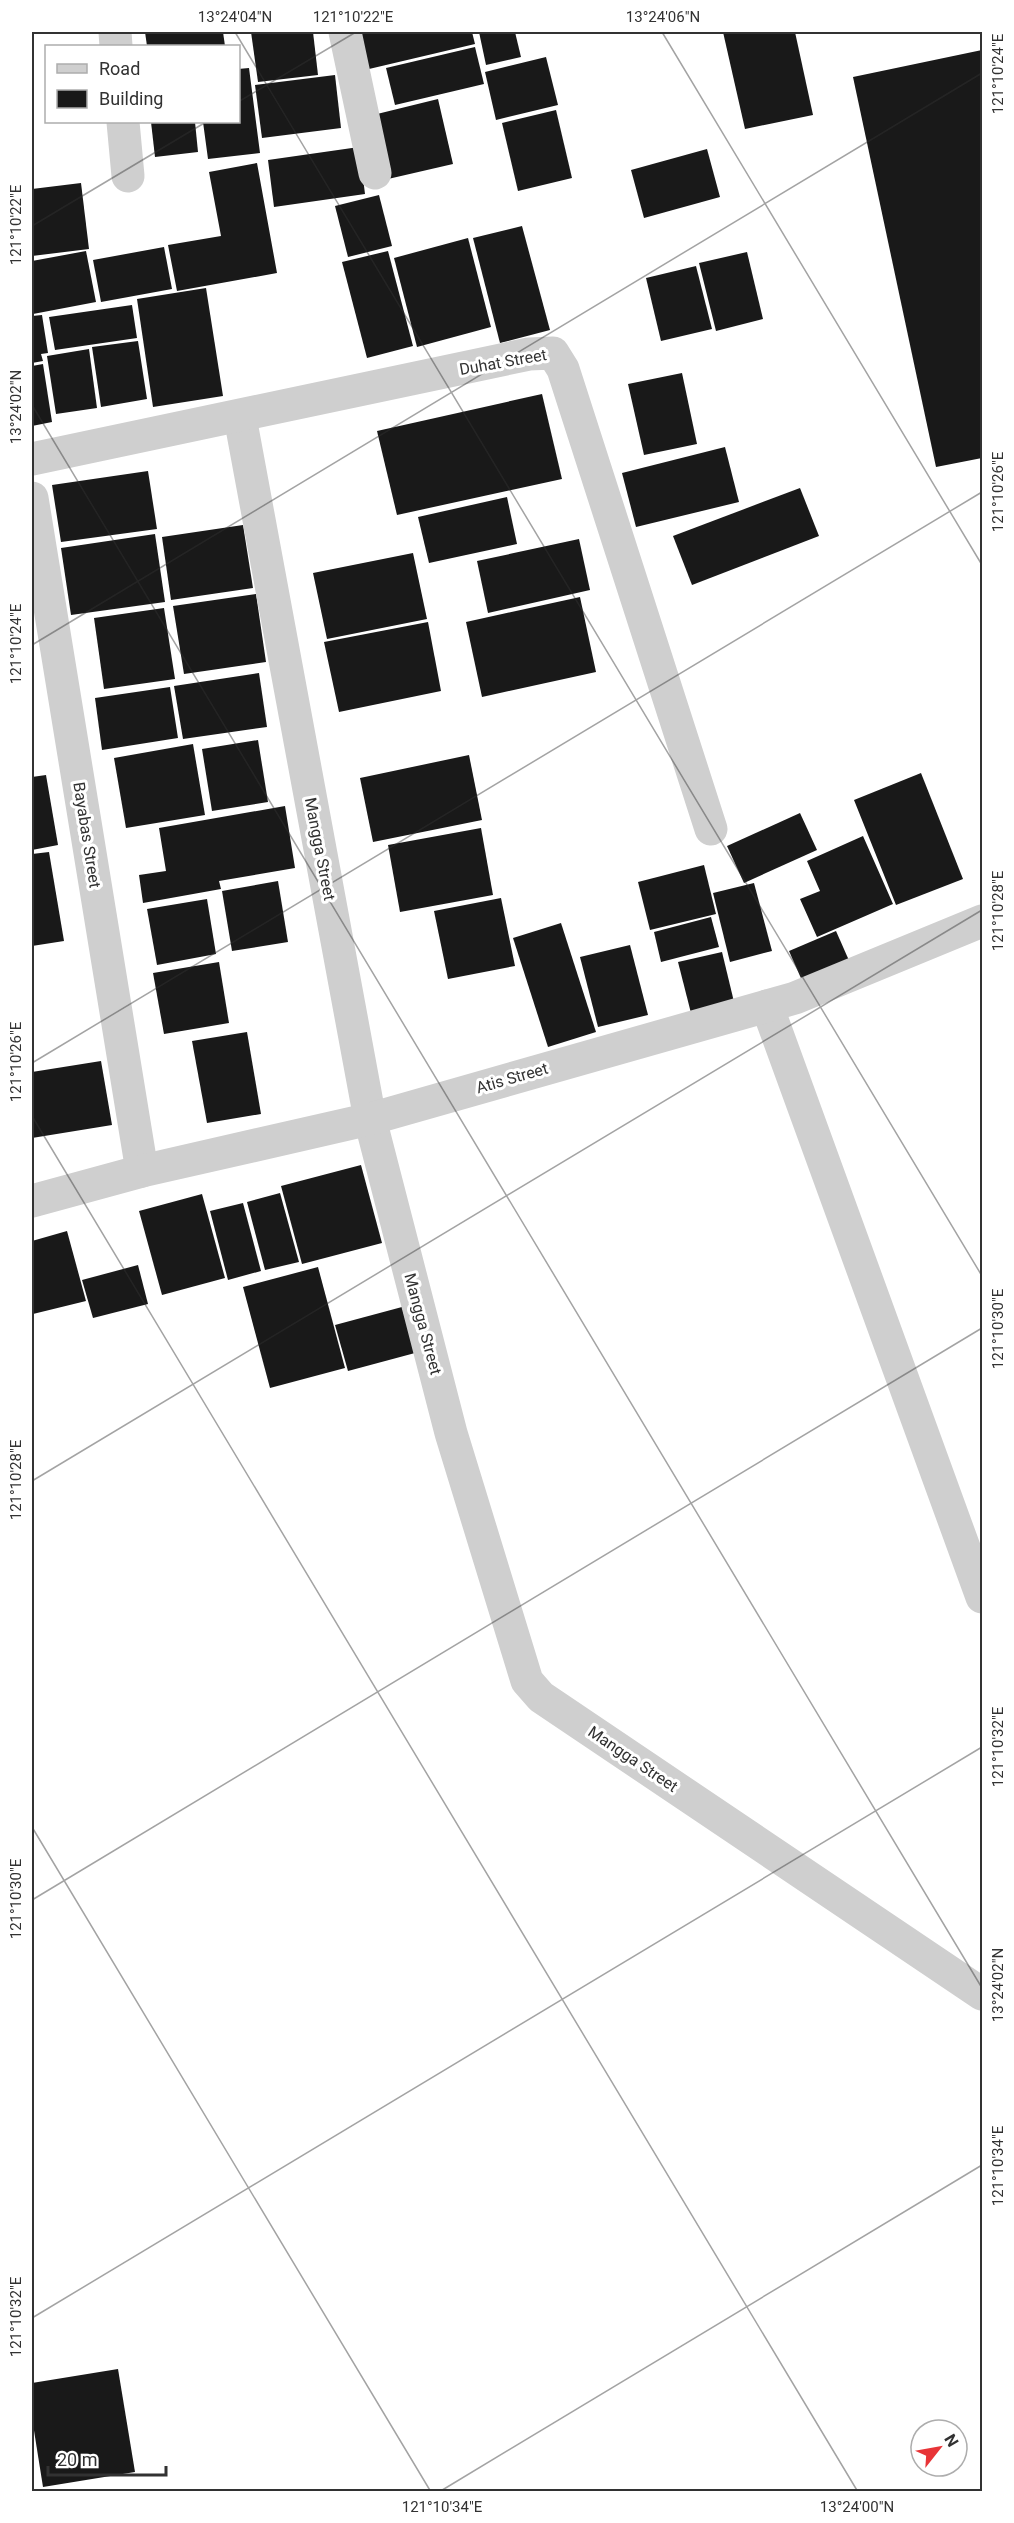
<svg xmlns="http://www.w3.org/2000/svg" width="1014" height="2523" font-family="Roboto,sans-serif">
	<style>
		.building { fill: #191919 }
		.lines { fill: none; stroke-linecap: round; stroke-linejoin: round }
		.street { stroke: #cfcfcf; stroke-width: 33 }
		.ticks { fill: none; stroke: #323232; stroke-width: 1.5; stroke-opacity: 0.45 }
		.labels { text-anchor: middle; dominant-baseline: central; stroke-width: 6; stroke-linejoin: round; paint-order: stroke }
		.street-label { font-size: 16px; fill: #323232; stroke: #fff }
		.neatline { fill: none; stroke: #323232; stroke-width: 2 }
		.ticks-label { font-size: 15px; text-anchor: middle; fill: #323232 }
	</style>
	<rect width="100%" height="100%" fill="#fff"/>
	<g class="building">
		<path d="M145 32H223L225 46H147Z"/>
		<path d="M251 32H313L318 75 258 82Z"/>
		<path d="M360 32H472L475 44 369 69Z"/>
		<path d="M479 32H515L521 57 486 65Z"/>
		<path d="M723 32H795L813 115 745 129Z"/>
		<path d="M475 47 484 84 395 105 386 68Z"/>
		<path d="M982 50V458L936 467 853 77Z"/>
		<path d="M546 57 558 105 496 120 485 72Z"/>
		<path d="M249 68 260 153 208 159 203 122H238V69Z"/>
		<path d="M335 75 341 128 262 138 255 85Z"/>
		<path d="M438 99 453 164 388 179 373 115Z"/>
		<path d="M556 110 572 178 518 191 502 123Z"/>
		<path d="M151 122H195L198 152 155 157Z"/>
		<path d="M359 147 365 194 274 207 268 160Z"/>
		<path d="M707 149 720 197 644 218 631 170Z"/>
		<path d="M257 163 277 273 177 291 168 245 221 236 209 172Z"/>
		<path d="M81 183 89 249 32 256V189Z"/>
		<path d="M379 195 392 246 348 257 335 206Z"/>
		<path d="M522 226 550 330 500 343 473 238Z"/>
		<path d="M468 238 491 327 417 347 394 258Z"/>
		<path d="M164 247 172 289 101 302 93 260Z"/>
		<path d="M86 251 96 302 33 314 32 261Z"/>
		<path d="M388 251 413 346 367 358 342 262Z"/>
		<path d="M747 252 763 319 716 331 699 263Z"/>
		<path d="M696 266 712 329 661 341 646 278Z"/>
		<path d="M206 288 223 396 153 407 137 299Z"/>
		<path d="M132 305 137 338 55 350 49 317Z"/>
		<path d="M42 315 48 353 41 354 43 361 32 363V316Z"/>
		<path d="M138 341 147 399 101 407 92 347Z"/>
		<path d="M89 349 97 408 56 414 47 356Z"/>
		<path d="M43 364 52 422 32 426V366Z"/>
		<path d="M682 373 697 444 644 455 628 384Z"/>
		<path d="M542 394 562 479 397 515 377 431Z"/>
		<path d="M725 447 739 502 636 527 622 473Z"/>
		<path d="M148 471 157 529 61 542 52 485Z"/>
		<path d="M800 488 819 536 692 585 673 536Z"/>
		<path d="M507 497 517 544 429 563 418 517Z"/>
		<path d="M243 525 253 588 171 600 162 537Z"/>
		<path d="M155 534 165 602 71 615 61 548Z"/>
		<path d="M579 539 590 590 488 613 477 561Z"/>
		<path d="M413 553 427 619 327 639 313 573Z"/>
		<path d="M256 594 266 662 184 674 173 606Z"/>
		<path d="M580 597 596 672 482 697 466 622Z"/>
		<path d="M164 608 175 679 104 689 94 618Z"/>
		<path d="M428 622 441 691 339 712 324 642Z"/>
		<path d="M259 673 267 727 183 739 174 686Z"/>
		<path d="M170 687 178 738 102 750 95 698Z"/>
		<path d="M258 740 268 802 212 811 202 749Z"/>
		<path d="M193 744 205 815 126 828 114 758Z"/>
		<path d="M469 755 482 820 373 842 360 778Z"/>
		<path d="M921 773 963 879 896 905 854 800Z"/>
		<path d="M46 775 58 845 32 850V777Z"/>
		<path d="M285 806 295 868 219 881 221 889 143 903 139 875 166 871 159 828Z"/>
		<path d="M800 813 817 850 744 883 727 846Z"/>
		<path d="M481 828 493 895 400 912 388 845Z"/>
		<path d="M863 836 893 904 817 937 800 899 820 891 807 861Z"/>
		<path d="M49 852 64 941 32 946V854Z"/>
		<path d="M704 865 716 914 650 930 638 882Z"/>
		<path d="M278 881 288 942 232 951 222 891Z"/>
		<path d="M754 883 772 951 730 962 713 893Z"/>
		<path d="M501 898 515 966 448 979 434 911Z"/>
		<path d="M207 899 216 954 157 965 147 909Z"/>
		<path d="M711 917 719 947 661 962 654 932Z"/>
		<path d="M561 923 596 1032 548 1047 513 938Z"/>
		<path d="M836 931 851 965 804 985 789 951Z"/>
		<path d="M630 945 648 1015 598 1027 580 957Z"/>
		<path d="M722 952 735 1006 692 1017 678 962Z"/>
		<path d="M219 962 229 1023 164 1034 153 973Z"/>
		<path d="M247 1032 261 1114 207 1123 192 1041Z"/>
		<path d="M101 1061 112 1125 32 1138V1072Z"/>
		<path d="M361 1165 382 1243 302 1264 281 1186Z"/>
		<path d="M280 1193 299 1262 265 1270 247 1202Z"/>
		<path d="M202 1194 225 1278 162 1295 139 1211Z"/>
		<path d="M243 1203 261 1271 228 1280 210 1211Z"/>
		<path d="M67 1231 86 1301 33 1314 32 1241Z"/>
		<path d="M138 1265 148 1304 93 1318 82 1280Z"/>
		<path d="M318 1267 345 1368 270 1388 243 1287Z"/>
		<path d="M402 1307 415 1353 348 1371 335 1325Z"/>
		<path d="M118 2369 135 2472 43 2487 32 2418V2383Z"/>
	</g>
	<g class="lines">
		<g class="street">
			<path d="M115 32 116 46"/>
			<path d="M345 32 375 173"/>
			<path d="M123 122 128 176"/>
			<path d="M240 417 370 1119 451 1433 527 1681 541 1697 982 1994"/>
			<path d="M32 459 529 354 553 353 563 369 711 829"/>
			<path d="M32 498 142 1171"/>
			<path d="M767 1006 982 1597"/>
			<path d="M32 1201 142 1171 370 1119 795 998 982 921"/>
		</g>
	</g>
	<path class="ticks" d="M235 32 982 1276M662 32 982 565M238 102 356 32M32 226 206 122M32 405 982 1988M32 645 982 73M32 1063 982 492M32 1116 858 2492M32 1481 982 910M32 1827 431 2492M32 1900 982 1328M32 2318 982 1747M439 2492 982 2165"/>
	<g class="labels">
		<g class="street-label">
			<text transform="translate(503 362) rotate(-10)">Duhat Street</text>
			<text transform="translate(87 835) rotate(81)">Bayabas Street</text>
			<text transform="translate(320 849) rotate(79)">Mangga Street</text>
			<text transform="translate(512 1078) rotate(-16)">Atis Street</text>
			<text transform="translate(423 1324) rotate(75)">Mangga Street</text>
			<text transform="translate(633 1759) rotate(34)">Mangga Street</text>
		</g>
	</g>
	<rect width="1014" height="2523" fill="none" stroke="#ffffff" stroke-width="66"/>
	<rect x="45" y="45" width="195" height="78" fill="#ffffff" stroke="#adadad" stroke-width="1.5"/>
	<rect x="57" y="64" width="30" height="9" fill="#cfcfcf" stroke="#adadad" stroke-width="1.5"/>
	<text x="99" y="75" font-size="18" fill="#323232">Road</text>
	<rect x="57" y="90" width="30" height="18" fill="#191919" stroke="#adadad" stroke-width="1.5"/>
	<text x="99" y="105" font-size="18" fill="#323232">Building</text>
	<g transform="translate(939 2448) rotate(59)"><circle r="28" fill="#ffffff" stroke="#adadad" stroke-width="1.5"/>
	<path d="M0-4.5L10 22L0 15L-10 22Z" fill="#e83437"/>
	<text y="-9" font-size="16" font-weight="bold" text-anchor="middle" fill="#323232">N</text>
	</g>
	<path d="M48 2466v9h118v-9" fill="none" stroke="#323232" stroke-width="3"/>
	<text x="57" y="2466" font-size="18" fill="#323232" stroke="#ffffff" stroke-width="4.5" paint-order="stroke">20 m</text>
	<rect x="33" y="33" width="948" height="2457" class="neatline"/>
	<g class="ticks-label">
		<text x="235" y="22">13°24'04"N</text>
		<text x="353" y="22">121°10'22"E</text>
		<text x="663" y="22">13°24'06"N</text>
		<text transform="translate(998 74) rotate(-90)" y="5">121°10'24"E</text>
		<text transform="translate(16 225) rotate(-90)" y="5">121°10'22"E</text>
		<text transform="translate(16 407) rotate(-90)" y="5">13°24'02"N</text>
		<text transform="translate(998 492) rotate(-90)" y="5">121°10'26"E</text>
		<text transform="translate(16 644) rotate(-90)" y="5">121°10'24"E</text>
		<text transform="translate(998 911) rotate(-90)" y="5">121°10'28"E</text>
		<text transform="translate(16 1062) rotate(-90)" y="5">121°10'26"E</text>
		<text transform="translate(998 1329) rotate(-90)" y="5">121°10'30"E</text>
		<text transform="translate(16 1480) rotate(-90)" y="5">121°10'28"E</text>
		<text transform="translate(998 1747) rotate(-90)" y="5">121°10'32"E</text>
		<text transform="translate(16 1899) rotate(-90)" y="5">121°10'30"E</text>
		<text transform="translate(998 1985) rotate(-90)" y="5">13°24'02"N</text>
		<text transform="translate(998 2166) rotate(-90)" y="5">121°10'34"E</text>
		<text transform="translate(16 2317) rotate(-90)" y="5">121°10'32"E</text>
		<text x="442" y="2512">121°10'34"E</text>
		<text x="857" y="2512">13°24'00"N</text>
	</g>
</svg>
